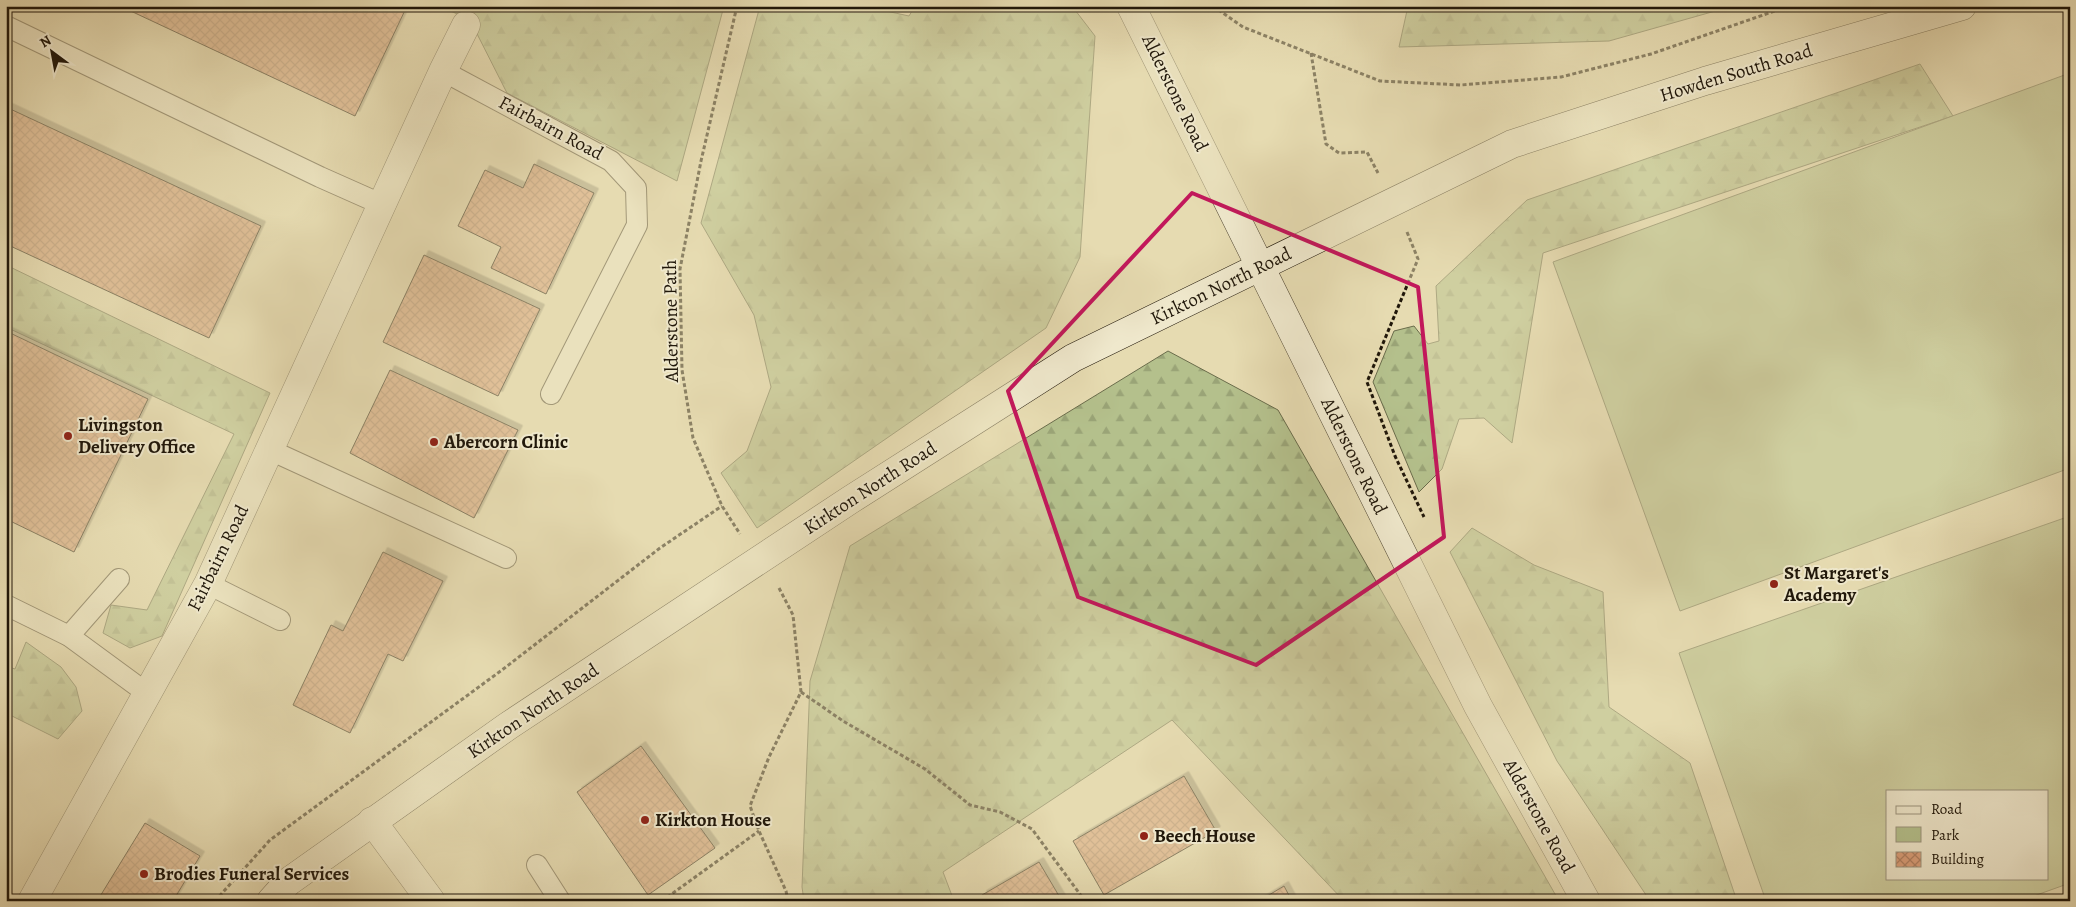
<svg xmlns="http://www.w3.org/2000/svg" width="2076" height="907" font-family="Alegreya,serif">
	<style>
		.forest { fill: url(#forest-firs); stroke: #6a6c4b }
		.park { fill: #b4c08c; stroke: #6a6c4b; fill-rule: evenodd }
		.building { fill: url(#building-cross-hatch); stroke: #20170a; filter: url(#shadow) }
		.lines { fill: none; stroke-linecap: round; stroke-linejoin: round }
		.service-casing { stroke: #524834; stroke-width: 22 }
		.minor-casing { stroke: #524834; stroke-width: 29 }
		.tertiary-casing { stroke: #524834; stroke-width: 29 }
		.secondary-casing { stroke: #20170a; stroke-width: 29 }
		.path { stroke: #20170a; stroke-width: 3; stroke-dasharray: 4 2.5; stroke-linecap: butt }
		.service { stroke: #efe8cc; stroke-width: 20 }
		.minor { stroke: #efe8cc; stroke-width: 28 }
		.tertiary { stroke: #efe8cc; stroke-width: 28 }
		.secondary { stroke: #efe8cc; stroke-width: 28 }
		.marked { fill: none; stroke: #c2185b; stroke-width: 4; stroke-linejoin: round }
		.poi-dot { fill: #8f2418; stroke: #efe8cc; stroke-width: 2 }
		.labels { text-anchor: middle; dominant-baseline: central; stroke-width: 4; stroke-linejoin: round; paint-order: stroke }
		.street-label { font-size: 19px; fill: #20170a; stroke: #efe8cc }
		.poi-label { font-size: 19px; font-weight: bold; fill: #20170a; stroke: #efe8cc; text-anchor: start }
	</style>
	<defs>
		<pattern id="forest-firs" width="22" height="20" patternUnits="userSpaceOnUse" patternTransform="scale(1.25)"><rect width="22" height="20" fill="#b4c08c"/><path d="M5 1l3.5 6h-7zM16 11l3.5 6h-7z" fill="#9aa477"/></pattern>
		<pattern id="building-cross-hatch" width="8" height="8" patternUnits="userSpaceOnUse" patternTransform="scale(1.25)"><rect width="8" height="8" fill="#da9f7a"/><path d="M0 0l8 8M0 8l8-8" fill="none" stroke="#b08162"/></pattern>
		<filter id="shadow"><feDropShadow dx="4.5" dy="-4.5" stdDeviation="0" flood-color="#0004"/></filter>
	</defs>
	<rect width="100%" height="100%" fill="#e6dbb1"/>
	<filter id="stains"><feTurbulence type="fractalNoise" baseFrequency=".004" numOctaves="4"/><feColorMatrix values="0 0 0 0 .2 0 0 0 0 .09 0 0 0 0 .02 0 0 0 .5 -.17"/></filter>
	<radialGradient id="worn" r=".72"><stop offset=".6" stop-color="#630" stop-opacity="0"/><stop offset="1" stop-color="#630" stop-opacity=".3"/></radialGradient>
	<g class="forest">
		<path d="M440 6H724L677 181 507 93 470 20Z"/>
		<path d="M760 6H863L909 16 915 6H1072L1095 36 1080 257 1046 328 757 528 721 473 747 451 771 387 754 315 701 223Z"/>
		<path d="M1408 6H1733L1609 41 1399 47Z"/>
		<path d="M1920 64 1953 116 1543 253 1512 443 1484 418 1459 419 1442 469 1419 492 1373 382 1394 331 1414 326 1428 344 1439 341 1436 286 1527 200Z"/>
		<path d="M6 265 270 393 162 636 130 648 103 633 111 605 147 610 234 434 6 327Z"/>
		<path d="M1168 351 1278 410 1559 901H1344L1172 720 943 872 954 901H804L802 887 810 681 850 546Z"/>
		<path d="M1472 528 1534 565 1603 592 1609 707 1690 763 1737 901H1650L1557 761 1450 552Z"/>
		<path d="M26 642 61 667 76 687 82 711 58 739 6 713V666L15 669Z"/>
	</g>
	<g class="park">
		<path d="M2070 73V468L1680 611 1553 262Z"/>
		<path d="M2070 516V883L2020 901H1766L1679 653ZM1887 791H2047V878H1887Z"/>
	</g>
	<g class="building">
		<path d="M120 6H407L355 116Z"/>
		<path d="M6 107 261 226 209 338 6 244Z"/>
		<path d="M534 164 594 193 546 294 491 268 501 247 458 226 485 170 523 188Z"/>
		<path d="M424 255 540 309 498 396 383 342Z"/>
		<path d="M6 331 148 399 74 552 6 519Z"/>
		<path d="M390 370 518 430 474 518 350 453Z"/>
		<path d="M383 552 443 581 403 661 388 654 350 733 293 705 331 625 343 631Z"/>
		<path d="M641 746 715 848 648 895 577 792Z"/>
		<path d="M1184 776 1216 831 1104 895 1073 841Z"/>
		<path d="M145 823 200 856 173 901H103L99 898Z"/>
		<path d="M1039 862 1062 901H985L982 895Z"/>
		<path d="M1284 886 1292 901H1259Z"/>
	</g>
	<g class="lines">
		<defs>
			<g id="service">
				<path d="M6 26 320 177 383 205"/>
				<path d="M443 71 611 161 636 188 637 225 551 394"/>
				<path d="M270 450 506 558"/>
				<path d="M208 584 280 620"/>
				<path d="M6 605 69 636 148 694"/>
				<path d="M69 636 119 579"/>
				<path d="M537 865 560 901"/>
			</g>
			<g id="minor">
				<path d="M372 821 431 901"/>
				<path d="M32 901 208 584 443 71 466 25"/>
			</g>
			<path id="tertiary" d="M1131 6 1478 706 1586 901"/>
			<path id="secondary" d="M271 901 288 882 508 726 850 500 1073 358 1512 144 1705 81 1962 6"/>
		</defs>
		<use href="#service" class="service-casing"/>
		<use href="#minor" class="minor-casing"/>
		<use href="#tertiary" class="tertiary-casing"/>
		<use href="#secondary" class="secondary-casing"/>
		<g class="path">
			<path d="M737 6 701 161 680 269 682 370 693 438 722 506 740 534"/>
			<path d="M1213 6 1243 27 1380 81 1461 85 1561 77 1651 54 1789 6"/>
			<path d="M1311 53 1326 144 1339 153 1367 152 1378 173"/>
			<path d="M1407 232 1418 259 1367 382 1395 456 1424 517"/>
			<path d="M779 588 793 615 801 692 769 757 750 806 759 831 786 891 788 901"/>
			<path d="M801 692 843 721 925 769 970 805 1000 812 1032 829 1082 897 1088 901"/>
			<path d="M215 901 270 840 502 670 660 548 722 506"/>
			<path d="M662 901 759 831"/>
		</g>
		<use href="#service" class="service"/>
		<use href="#minor" class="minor"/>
		<use href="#tertiary" class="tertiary"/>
		<use href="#secondary" class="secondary"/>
	</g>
	<path d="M0 0H2076V907H0ZM1192 193 1418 287 1444 537 1256 665 1078 597 1008 391Z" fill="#e6dbb1" fill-opacity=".55" fill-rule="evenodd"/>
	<path class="marked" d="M1192 193 1418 287 1444 537 1256 665 1078 597 1008 391Z"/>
	<g class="poi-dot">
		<circle cx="68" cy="436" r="5"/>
		<circle cx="434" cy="442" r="5"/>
		<circle cx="1774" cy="584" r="5"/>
		<circle cx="645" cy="820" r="5"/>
		<circle cx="1144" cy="836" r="5"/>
		<circle cx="144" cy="874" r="5"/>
	</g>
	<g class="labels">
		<g class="street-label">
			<text transform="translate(1736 73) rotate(-17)">Howden South Road</text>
			<text transform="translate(1175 93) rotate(64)">Alderstone Road</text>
			<text transform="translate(551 128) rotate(28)">Fairbairn Road</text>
			<text transform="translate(1221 286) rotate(-26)">Kirkton North Road</text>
			<text transform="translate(671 321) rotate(-91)">Alderstone Path</text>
			<text transform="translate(1354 456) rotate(64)">Alderstone Road</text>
			<text transform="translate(870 488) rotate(-33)">Kirkton North Road</text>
			<text transform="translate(218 558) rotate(-64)">Fairbairn Road</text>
			<text transform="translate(533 711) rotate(-34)">Kirkton North Road</text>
			<text transform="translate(1539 816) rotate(61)">Alderstone Road</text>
		</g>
		<g class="poi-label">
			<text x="78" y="425">Livingston<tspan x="78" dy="22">Delivery Office</tspan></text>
			<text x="444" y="442">Abercorn Clinic</text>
			<text x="1784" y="573">St Margaret's<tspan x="1784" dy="22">Academy</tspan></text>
			<text x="655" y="820">Kirkton House</text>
			<text x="1154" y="836">Beech House</text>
			<text x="154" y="874">Brodies Funeral Services</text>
		</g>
	</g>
	<rect width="2076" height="907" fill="none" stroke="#e6dbb1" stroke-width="25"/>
	<rect x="8" y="8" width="2061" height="892" fill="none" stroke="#20170a" stroke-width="2.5"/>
	<rect x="12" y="12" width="2051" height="882" fill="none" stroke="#20170a"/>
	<rect x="1886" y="790" width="162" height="90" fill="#efe8cc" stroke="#9c947e"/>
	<rect x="1896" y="806" width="25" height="8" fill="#efe8cc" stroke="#9c947e"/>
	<text x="1931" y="814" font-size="15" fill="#20170a">Road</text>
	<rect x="1896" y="827" width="25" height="15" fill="#b4c08c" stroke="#9c947e"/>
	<text x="1931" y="840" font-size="15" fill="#20170a">Park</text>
	<rect x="1896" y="852" width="25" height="15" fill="url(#building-cross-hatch)" stroke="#9c947e"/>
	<text x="1931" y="864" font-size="15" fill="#20170a">Building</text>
	<g transform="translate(52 52) rotate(328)" stroke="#efe8cc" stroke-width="4" paint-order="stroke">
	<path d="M0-4L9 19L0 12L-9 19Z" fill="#20170a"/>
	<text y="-8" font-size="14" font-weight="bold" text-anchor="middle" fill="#20170a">N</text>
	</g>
	<rect width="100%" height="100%" filter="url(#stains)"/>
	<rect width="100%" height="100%" fill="url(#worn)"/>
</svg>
